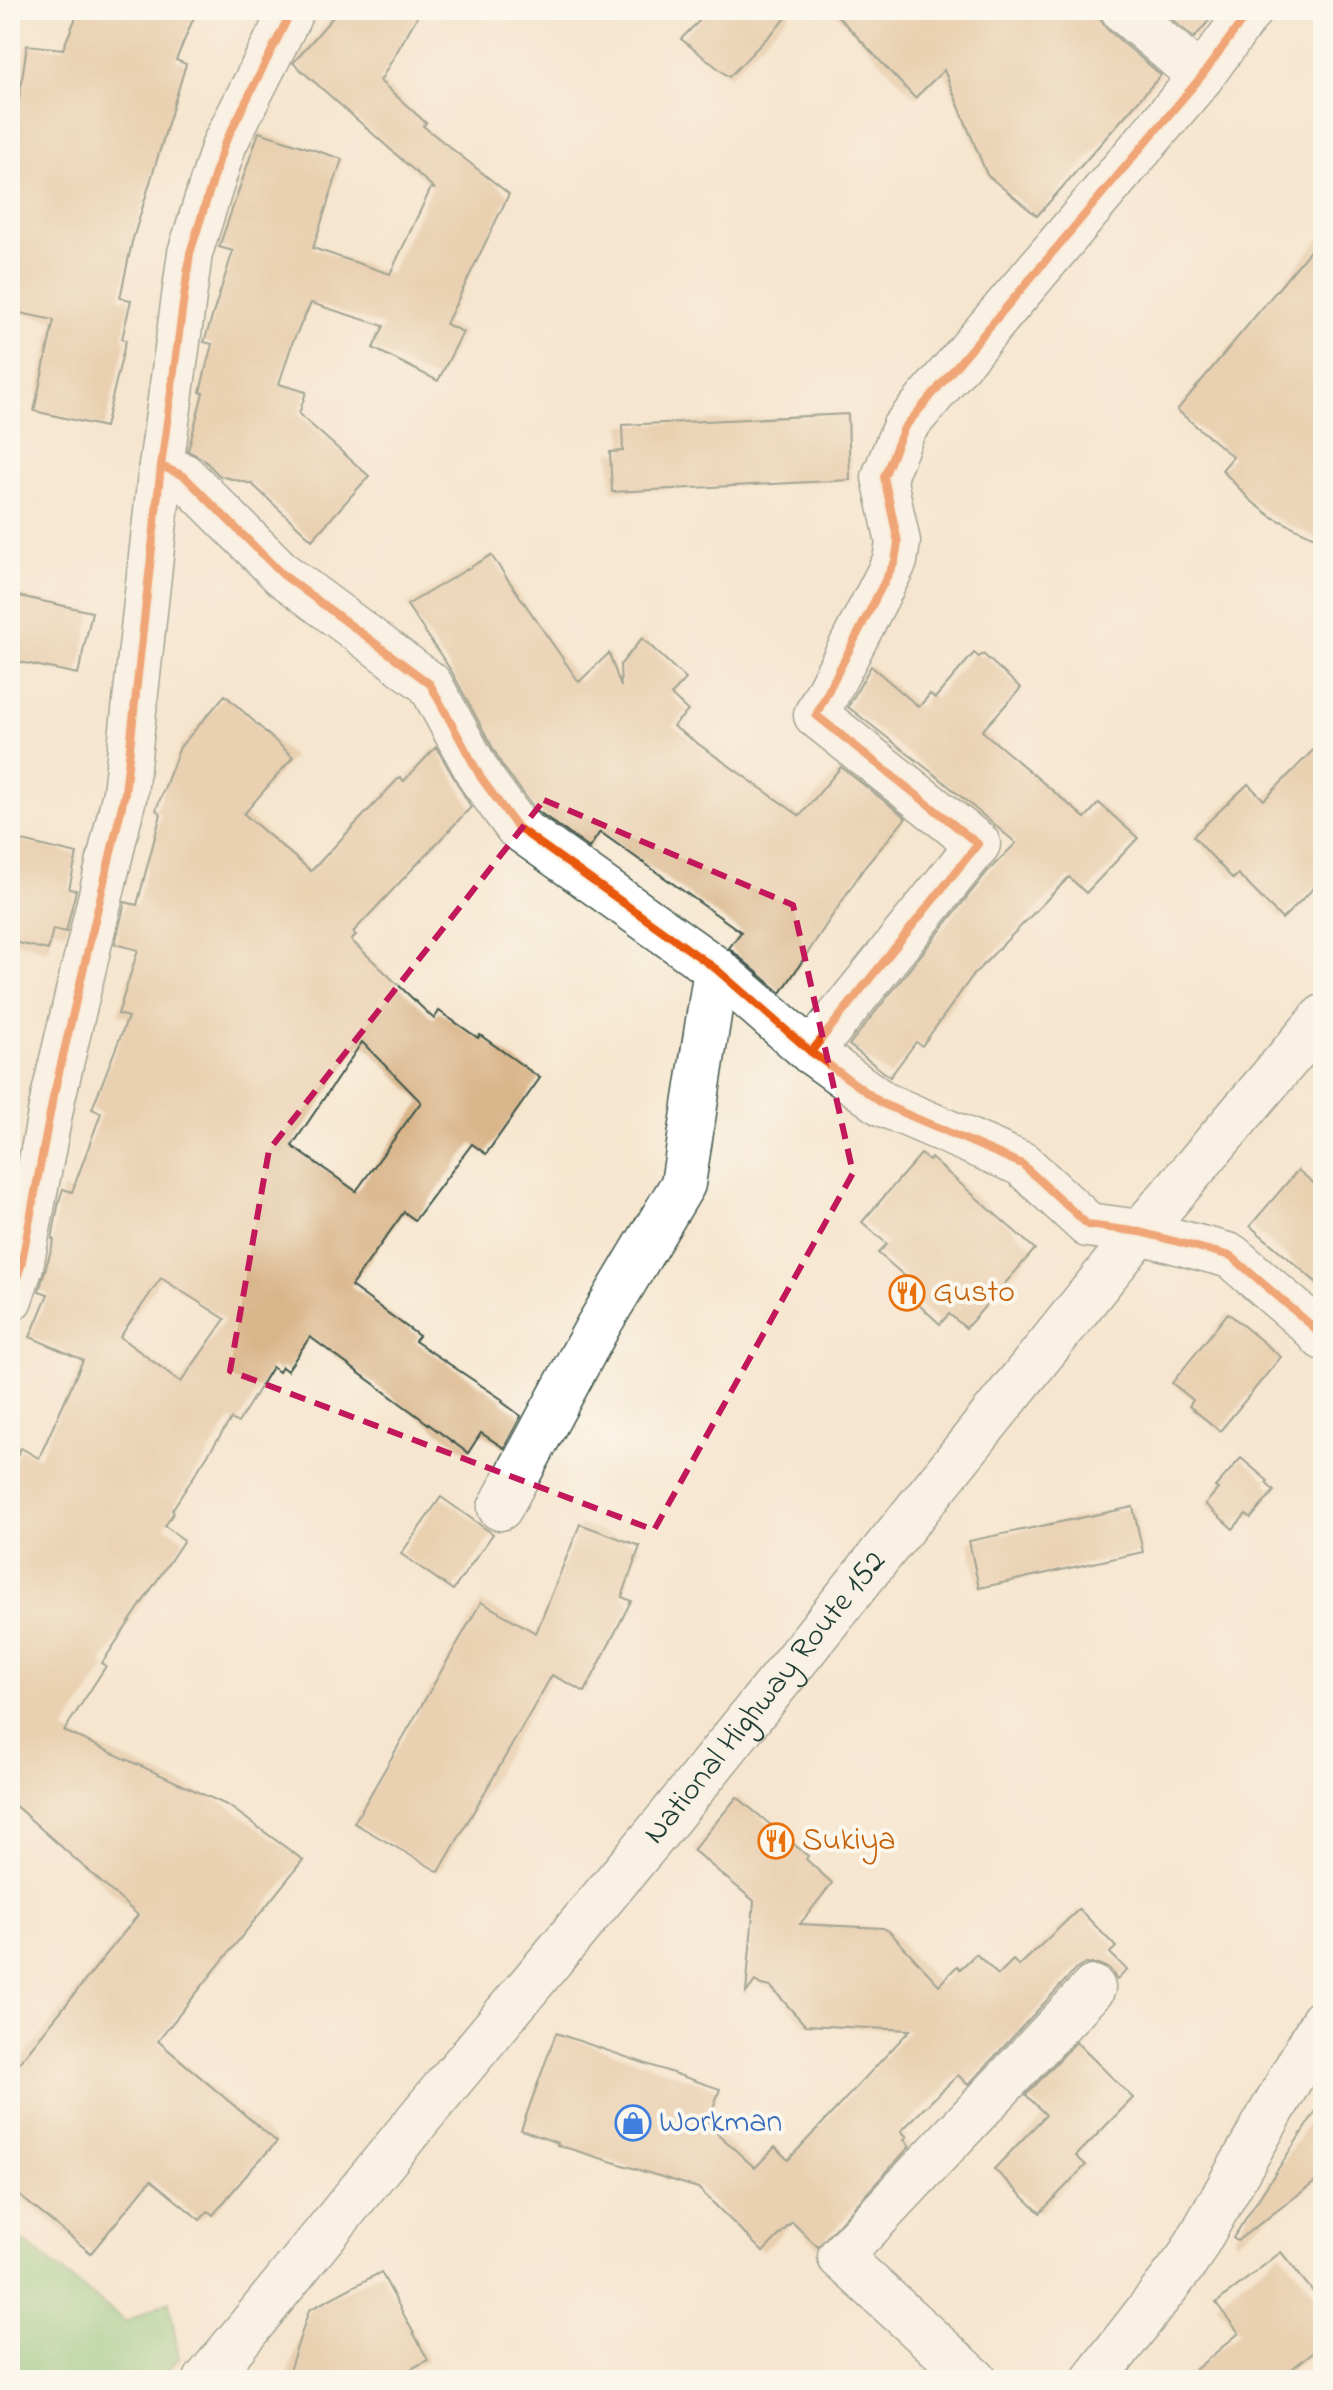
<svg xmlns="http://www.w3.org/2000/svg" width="1333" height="2390" font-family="'Indie Flower',sans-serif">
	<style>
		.green { fill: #84c780; stroke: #52825a; stroke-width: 2 }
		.building { fill: #d9b58a; fill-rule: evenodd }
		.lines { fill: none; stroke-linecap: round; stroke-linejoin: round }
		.minor-casing { stroke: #3f564b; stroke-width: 47 }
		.highway-casing { stroke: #3f564b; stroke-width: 47 }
		.minor { stroke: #fff; stroke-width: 44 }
		.highway { stroke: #fff; stroke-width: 44 }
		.cycleway-casing { stroke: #fbf7ec; stroke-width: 13 }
		.cycleway { stroke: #e8590c; stroke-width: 8 }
		.marked { fill: none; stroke: #c2185b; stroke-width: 6; stroke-dasharray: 16 10; stroke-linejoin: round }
		.labels { text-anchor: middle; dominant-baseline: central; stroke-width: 8; stroke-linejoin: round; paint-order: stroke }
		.food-label { font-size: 32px; fill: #c56008; stroke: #fbf7ec; text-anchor: start }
		.street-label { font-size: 32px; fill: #1f3d34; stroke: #fbf7ec }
		.shop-label { font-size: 32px; fill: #366cbe; stroke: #fbf7ec; text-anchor: start }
	</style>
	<rect width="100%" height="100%" fill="#fbf7ec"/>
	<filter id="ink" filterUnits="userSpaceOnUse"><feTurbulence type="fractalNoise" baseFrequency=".0125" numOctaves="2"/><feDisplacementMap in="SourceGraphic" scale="16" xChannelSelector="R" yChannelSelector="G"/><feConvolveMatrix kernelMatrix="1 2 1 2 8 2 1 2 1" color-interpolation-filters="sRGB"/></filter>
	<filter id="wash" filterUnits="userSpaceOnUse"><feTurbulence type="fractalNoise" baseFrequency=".006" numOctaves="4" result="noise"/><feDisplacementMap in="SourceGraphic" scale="32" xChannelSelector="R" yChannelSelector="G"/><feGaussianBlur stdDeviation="1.8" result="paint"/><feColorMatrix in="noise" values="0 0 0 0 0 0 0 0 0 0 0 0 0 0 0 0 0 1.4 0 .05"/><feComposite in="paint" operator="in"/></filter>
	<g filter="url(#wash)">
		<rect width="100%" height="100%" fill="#f6e6cf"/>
		<path class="green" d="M10 2231 126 2322 169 2301 179 2358 160 2380H10Z"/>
		<g id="blocks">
			<g class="building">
				<path d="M79 10H197L176 60 186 64 132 242 120 298 131 300 122 339 126 340 105 427 34 411 54 320 10 311V134L18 106 27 45 63 49Z"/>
				<path d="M339 10H421L380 81 426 123 423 126 509 194 446 324 463 332 438 381 373 348 384 326 311 303 293 341 279 384 306 392 299 414 369 476 312 540 252 484 220 476 202 458 188 451 203 393 200 392 212 344 204 342 233 251 219 247 259 132 342 159 313 248 390 274 431 188 435 189 293 63Z"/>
				<path d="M710 10H794L729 77 681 39Z"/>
				<path d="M832 10H1099L1100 19 1107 29 1161 75 1037 216 987 175 944 70 915 98Z"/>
				<path d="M1161 10H1218L1194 38Z"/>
				<path d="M1323 235V541L1272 517 1250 500 1222 470 1233 457 1177 410Z"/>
				<path d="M848 414 850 480 612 492 610 452 623 451 622 425Z"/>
				<path d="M491 555 579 682 609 653 621 687 620 665 642 638 686 679 671 695 688 711 673 726 800 816 841 767 906 818 864 868 781 993 729 948 741 932 600 832 589 848 535 809 502 765 452 672 407 605Z"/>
				<path d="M10 594 92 612 78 674 10 660Z"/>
				<path d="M974 653 979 657 983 654 1021 688 982 731 1085 818 1099 803 1138 838 1086 893 1069 877 974 974 922 1046 916 1042 890 1077 849 1045 988 871 1016 843 939 778 848 707 871 666 919 707 930 694 935 698Z"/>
				<path d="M225 695 293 757 244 814 311 871 400 777 404 781 436 747 471 807 353 932 356 935 351 940 434 1019 439 1011 478 1038 480 1035 540 1078 486 1154 472 1144 415 1220 404 1212 351 1286 419 1336 415 1341 503 1400 502 1402 521 1416 504 1448 481 1433 468 1453 310 1337 287 1371 282 1367 279 1372 272 1367 238 1423 231 1419 172 1510 174 1512 165 1526 184 1540 102 1663 106 1666 64 1731 229 1806 303 1860 158 2041 277 2142 254 2166 213 2215 208 2211 200 2220 151 2180 91 2253 10 2188V2074L138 1915 10 1801V1469L21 1448 39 1458 83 1360 30 1337 48 1294 39 1291 54 1240 52 1239 59 1201 63 1189 72 1192 101 1113 92 1109 128 1017 118 1014 138 950 115 944 125 902 137 905 161 814 156 810 180 747ZM362 1042 421 1102 356 1191 292 1146ZM161 1278 225 1319 181 1382 120 1337Z"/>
				<path d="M1323 740V879L1282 919 1238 874 1233 879 1193 836 1248 784 1264 800Z"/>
				<path d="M10 838 77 854 69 889 76 890 66 932 53 929 48 950 10 941Z"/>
				<path d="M921 1154 929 1161 931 1158 1035 1249 966 1328 949 1314 940 1324 906 1293 914 1284 878 1253 887 1244 862 1222Z"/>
				<path d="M1298 1170 1323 1191V1288L1250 1226Z"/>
				<path d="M1228 1313 1281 1357 1220 1431 1189 1406 1193 1400 1172 1383Z"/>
				<path d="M1241 1458 1268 1481 1266 1483 1274 1491 1251 1518 1246 1514 1233 1529 1205 1504 1218 1489 1215 1487Z"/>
				<path d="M441 1497 493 1534 453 1590 401 1554Z"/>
				<path d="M1133 1507 1143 1552 979 1588 969 1541Z"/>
				<path d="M580 1524 640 1546 622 1597 631 1601 585 1692 552 1675 439 1872 354 1823 481 1602 536 1633Z"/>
				<path d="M737 1797 808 1856 806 1859 832 1883 800 1924 883 1928 889 1931 939 1985 957 1966 960 1969 976 1954 998 1975 1013 1960 1019 1966 1079 1909 1116 1947 1110 1953 1127 1970 1117 1980 1110 1969 1098 1964H1085L1075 1970 968 2085 958 2075 901 2131 907 2137 904 2140 910 2146 818 2247 792 2222 763 2252 698 2188 557 2145 558 2143 521 2130 556 2033 720 2089 707 2124 755 2168 775 2147 788 2160 910 2030 805 2025 771 1987 761 1985 755 1981 746 1993 754 1901 693 1850Z"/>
				<path d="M1076 2042 1133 2098 1076 2156 1086 2165 1040 2213 994 2169 1046 2115 1026 2095Z"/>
				<path d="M1323 2100V2176L1237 2241 1233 2238Z"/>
				<path d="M1281 2252 1323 2304V2344L1278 2380H1183L1239 2333 1216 2303Z"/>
				<path d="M381 2272 428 2360 390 2380H286L309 2310Z"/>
			</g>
		</g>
	</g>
	<g filter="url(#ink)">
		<use href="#blocks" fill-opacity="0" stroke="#3f564b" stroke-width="2"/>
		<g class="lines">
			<defs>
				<g id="minor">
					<path d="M1123 10 1201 77"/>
					<path d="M161 466 184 476 282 574 430 684 481 778 517 827 716 969 811 1052 883 1104 1022 1164 1088 1225 1140 1232 1231 1256 1311 1325 1323 1338"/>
					<path d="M811 1052 978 844 816 715 895 561 898 542 884 477 904 428 1201 77 1250 10"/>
					<path d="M10 1299 21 1266 53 1098 125 793 161 466 190 253 224 145 292 10"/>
					<path d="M500 1508 598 1326 683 1184 716 969"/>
					<path d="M975 2380 840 2257 1093 1988"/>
					<path d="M1094 2380 1188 2259 1323 2021"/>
				</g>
				<g id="highway">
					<path id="s1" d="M206 2380 421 2116 669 1818 1140 1232 1323 1017"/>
				</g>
			</defs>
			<use href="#minor" class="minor-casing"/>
			<use href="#highway" class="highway-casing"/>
			<use href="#minor" class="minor"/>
			<use href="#highway" class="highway"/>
			<defs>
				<g id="cycleway">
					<path d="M161 466 184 476 282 574 430 684 481 778 517 827 716 969 811 1052 883 1104 1022 1164 1088 1225 1140 1232 1231 1256 1311 1325 1323 1338"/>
					<path d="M811 1052 978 844 816 715 895 561 898 542 884 477 904 428 1201 77 1250 10"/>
					<path d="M10 1299 21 1266 53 1098 125 793 161 466 190 253 224 145 292 10"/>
				</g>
			</defs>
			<use href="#cycleway" class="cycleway-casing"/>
			<use href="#cycleway" class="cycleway"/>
		</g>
	</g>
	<path d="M0 0H1333V2390H0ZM544 800 793 905 853 1173 654 1530 230 1371 269 1150Z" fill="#f6e6cf" fill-opacity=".55" fill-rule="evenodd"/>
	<path class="marked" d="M544 800 793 905 853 1173 654 1530 230 1371 269 1150Z"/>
	<defs>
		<symbol id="restaurant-ring" viewBox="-11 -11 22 22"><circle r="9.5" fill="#fbf7ec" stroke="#e8710a" stroke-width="1.5"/><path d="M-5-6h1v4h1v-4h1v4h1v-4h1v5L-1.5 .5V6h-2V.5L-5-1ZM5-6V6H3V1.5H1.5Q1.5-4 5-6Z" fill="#e8710a"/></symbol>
		<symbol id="shop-ring" viewBox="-11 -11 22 22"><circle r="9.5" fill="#fbf7ec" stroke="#3f7fe0" stroke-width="1.5"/><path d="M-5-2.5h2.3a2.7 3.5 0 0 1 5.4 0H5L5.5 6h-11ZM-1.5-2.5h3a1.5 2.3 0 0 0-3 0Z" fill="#3f7fe0"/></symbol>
	</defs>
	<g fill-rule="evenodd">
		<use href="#restaurant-ring" x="887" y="1273" width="40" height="40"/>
		<use href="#restaurant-ring" x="756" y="1821" width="40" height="40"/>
		<use href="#shop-ring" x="613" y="2103" width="40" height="40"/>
	</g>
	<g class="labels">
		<g class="food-label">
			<text x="933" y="1293">Gusto</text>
			<text x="802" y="1841">Sukiya</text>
		</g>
		<g class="street-label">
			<text stroke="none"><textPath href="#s1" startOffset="882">National Highway Route 152</textPath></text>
		</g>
		<g class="shop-label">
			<text x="659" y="2123">Workman</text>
		</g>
	</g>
	<rect width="1333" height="2390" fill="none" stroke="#fbf7ec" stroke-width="40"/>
</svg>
